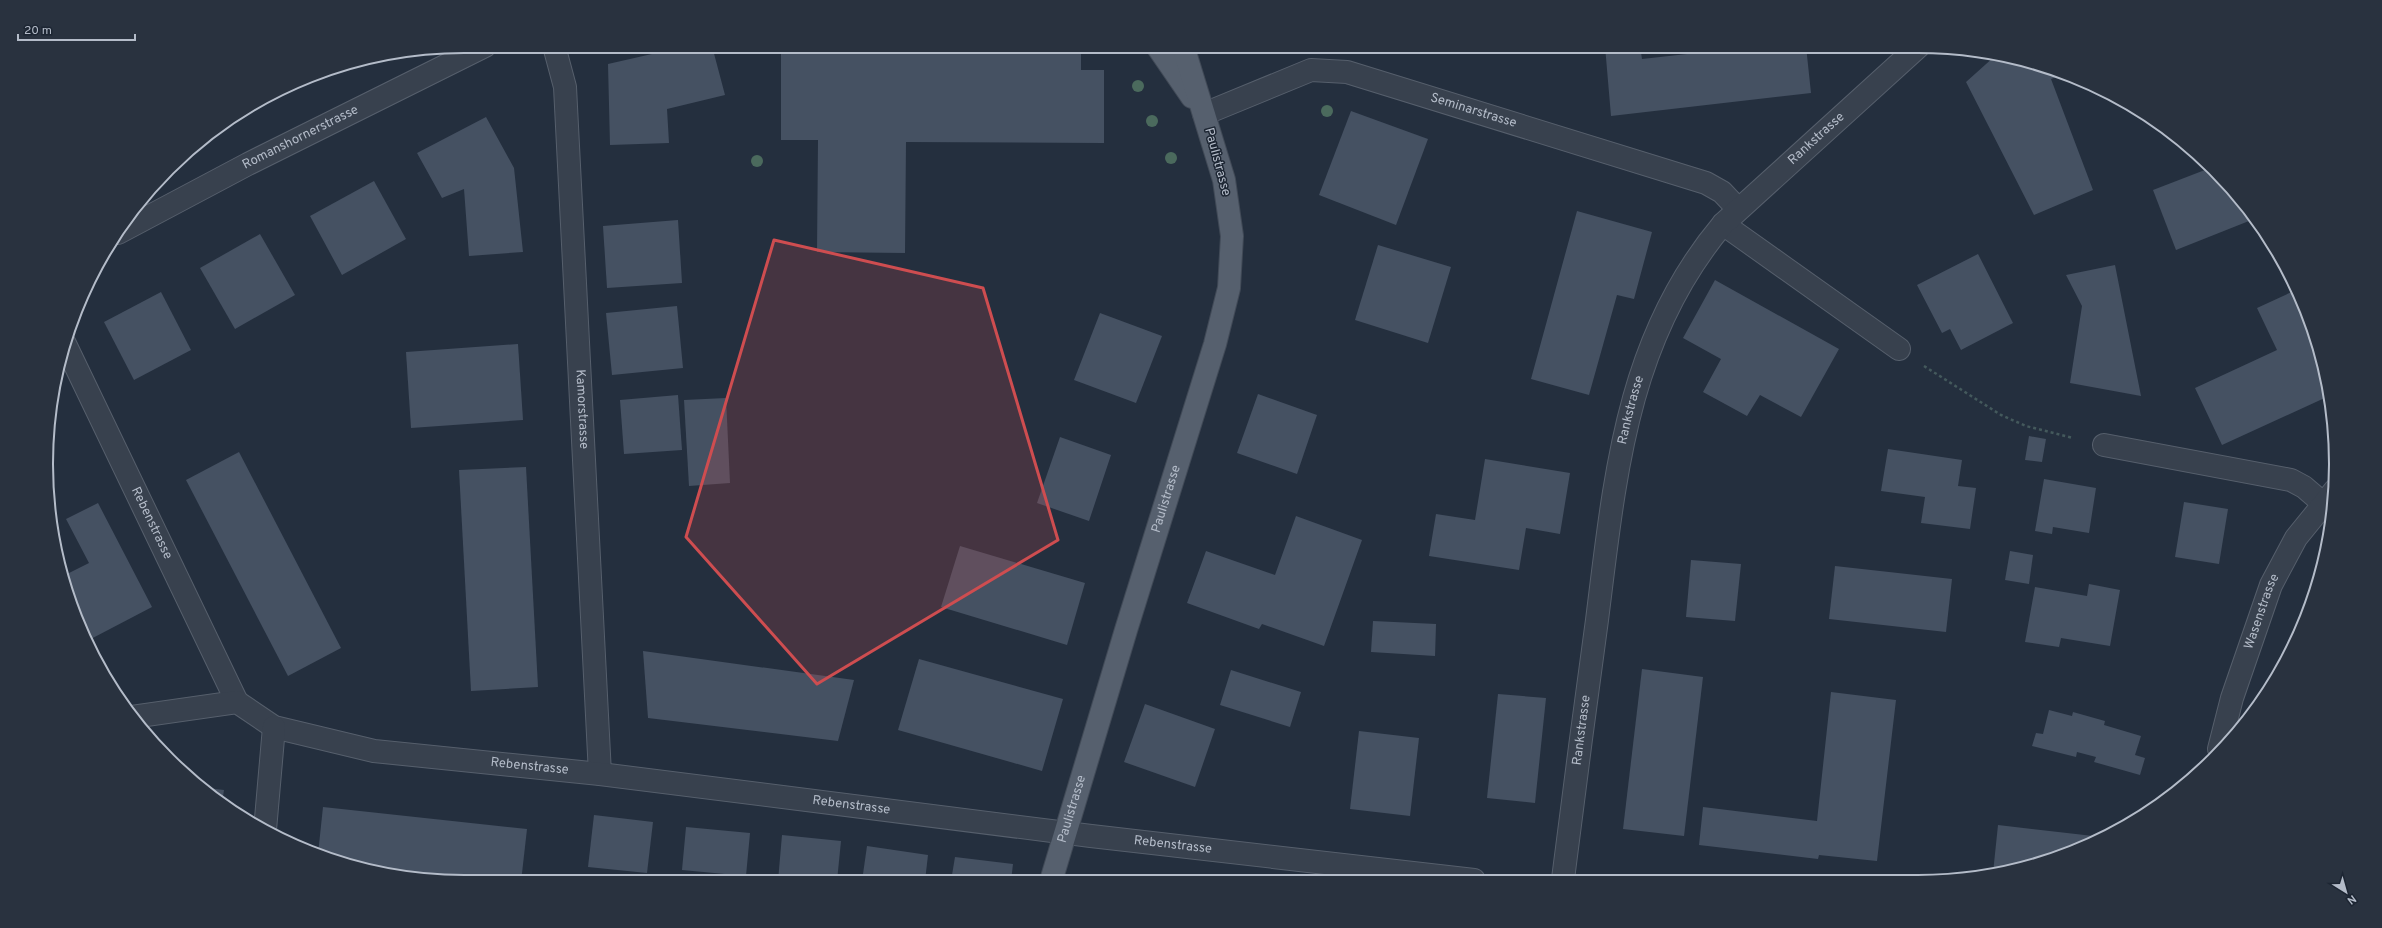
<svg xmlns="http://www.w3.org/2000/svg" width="2382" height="928" font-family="Overpass,sans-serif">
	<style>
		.building { fill: #455162 }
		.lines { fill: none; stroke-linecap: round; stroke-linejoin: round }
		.minor-casing { stroke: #565f6c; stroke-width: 24 }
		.major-casing { stroke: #414a57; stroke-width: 24 }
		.path { stroke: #44595c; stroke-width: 2.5; stroke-dasharray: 3 3; stroke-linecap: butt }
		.minor { stroke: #38414e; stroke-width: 22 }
		.major { stroke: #56606e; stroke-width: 22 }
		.tree { fill: #4b6a5d }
		.marked { fill: #ce4d50; fill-opacity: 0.2; stroke: #ce4d50; stroke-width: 3; stroke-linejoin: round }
		.labels { text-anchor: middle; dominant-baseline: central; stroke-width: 3; stroke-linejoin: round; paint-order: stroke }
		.street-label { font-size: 13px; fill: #b4bcc9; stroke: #1d2633 }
		.rim { fill: none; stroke: #b4bcc9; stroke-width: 2 }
	</style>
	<rect width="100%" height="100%" fill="#242f3e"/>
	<g class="building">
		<path d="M687 46H712L725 95 667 109 669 143 610 145 608 64Z"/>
		<path d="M781 46H1081V70H1104V143L906 142 905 253 817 252 818 140H781Z"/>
		<path d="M1605 46H1640L1642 59 1759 46H1806L1811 93 1611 116Z"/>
		<path d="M1995 56 2026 60 2064 74 2051 79 2093 190 2034 215 1966 82Z"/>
		<path d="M302 81 289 89 288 87 299 82Z"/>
		<path d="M1351 111 1428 139 1396 225 1319 195Z"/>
		<path d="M486 117 514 168 523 252 469 256 464 189 442 198 417 153Z"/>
		<path d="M2210 168 2232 189 2254 219 2176 250 2153 190Z"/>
		<path d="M374 181 406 239 342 275 310 216Z"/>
		<path d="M1577 211 1652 232 1634 299 1617 295 1589 395 1531 379Z"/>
		<path d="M678 220 682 283 607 288 603 226Z"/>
		<path d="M260 234 295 295 235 329 200 268Z"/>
		<path d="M1378 245 1451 267 1428 343 1355 320Z"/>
		<path d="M1978 254 2013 323 1961 350 1950 329 1942 333 1917 285Z"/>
		<path d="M2115 265 2141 396 2070 383 2082 306 2066 275Z"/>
		<path d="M1715 280 1839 349 1801 417 1760 395 1747 416 1703 392 1721 359 1683 338Z"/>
		<path d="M2296 290 2314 330 2329 396 2222 445 2195 388 2277 350 2257 308Z"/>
		<path d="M161 292 191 350 134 380 104 322Z"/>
		<path d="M677 306 683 368 612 375 606 313Z"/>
		<path d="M1100 313 1162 336 1136 403 1074 380Z"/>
		<path d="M518 344 523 420 411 428 406 352Z"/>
		<path d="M1258 394 1317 415 1297 474 1237 453Z"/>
		<path d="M678 395 682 450 624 454 620 400Z"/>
		<path d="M726 398 730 483 689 486 684 400Z"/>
		<path d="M2029 436 2046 439 2042 462 2025 460Z"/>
		<path d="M1060 437 1111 455 1089 521 1037 503Z"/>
		<path d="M1888 449 1962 460 1958 486 1976 488 1970 529 1921 523 1925 497 1881 491Z"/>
		<path d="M239 452 341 648 288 676 186 480Z"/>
		<path d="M1485 459 1570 473 1560 534 1526 528 1519 570 1429 556 1436 514 1475 520Z"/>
		<path d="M526 467 538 687 471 691 459 470Z"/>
		<path d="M2044 479 2096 488 2089 533 2053 527 2052 534 2035 531Z"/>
		<path d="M2184 502 2228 509 2219 564 2175 557Z"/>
		<path d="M98 503 152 607 87 641 78 624 63 576 89 563 66 519Z"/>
		<path d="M1296 516 1362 540 1324 646 1262 624 1259 629 1187 603 1206 551 1275 575Z"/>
		<path d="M960 546 1085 583 1067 645 941 607Z"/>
		<path d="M2010 551 2033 555 2029 584 2005 580Z"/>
		<path d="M1691 560 1741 564 1735 621 1686 617Z"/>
		<path d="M1835 566 1952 579 1946 632 1829 619Z"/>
		<path d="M2089 584 2120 590 2110 646 2061 638 2059 647 2025 642 2035 587 2087 596Z"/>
		<path d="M1373 621 1436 624 1435 656 1371 652Z"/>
		<path d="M643 651 854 680 838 741 648 718Z"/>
		<path d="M919 659 1063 699 1042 771 898 730Z"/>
		<path d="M1642 669 1703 677 1684 836 1623 829Z"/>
		<path d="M1231 670 1301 692 1290 727 1220 705Z"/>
		<path d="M1831 692 1896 700 1877 861 1819 855 1818 859 1699 845 1703 807 1817 821Z"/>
		<path d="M1498 694 1546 698 1535 803 1487 798Z"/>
		<path d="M1145 704 1215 729 1195 787 1124 762Z"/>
		<path d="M2049 710 2072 716 2073 712 2105 721 2104 725 2141 736 2135 755 2145 758 2140 775 2094 762 2096 757 2077 752 2076 757 2032 746 2036 733 2043 734Z"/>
		<path d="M1359 731 1419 738 1410 816 1350 809Z"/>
		<path d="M200 787 224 790 222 803 210 796Z"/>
		<path d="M323 807 527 829 521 882H464L356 868 318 854Z"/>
		<path d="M594 815 653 822 647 873 588 867Z"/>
		<path d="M1998 825 2102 837 2078 850 1993 873Z"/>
		<path d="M686 827 750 833 746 876 682 870Z"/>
		<path d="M782 835 841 841 837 881H778Z"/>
		<path d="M867 846 928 855 925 881H862Z"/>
		<path d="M955 857 1013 864 1011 881H951Z"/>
		<path d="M1108 874 1148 879V880H1107Z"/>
	</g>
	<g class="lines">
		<defs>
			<g id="minor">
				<path id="s1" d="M554 46 565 87 600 774"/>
				<path id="s2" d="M1204 114 1311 70 1347 72 1706 183 1722 192 1738 209"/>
				<path d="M1723 224 1899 349"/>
				<path id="s3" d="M118 233 248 164 485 46"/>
				<path id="s4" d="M65 344 237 702"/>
				<path d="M2104 445 2291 480 2304 487 2332 511"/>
				<path id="s5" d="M132 717 237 702 274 727 374 751 600 774 1091 836 1474 880"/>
				<path id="s6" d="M2219 749 2232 698 2271 585 2296 538 2335 490"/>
				<path d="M265 830 274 727"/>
				<path id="s7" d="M1563 879C1574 793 1585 706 1597 620 1615 477 1626 339 1723 224L1919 46"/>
			</g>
			<g id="major">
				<path d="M1157 46 1192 97"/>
				<path id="s8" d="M1051 881 1126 630 1215 344 1229 288 1232 236 1224 180 1183 46"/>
			</g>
		</defs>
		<use href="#minor" class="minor-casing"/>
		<use href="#major" class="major-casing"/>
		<path class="path" d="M1924 366 2001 415 2026 426 2073 438"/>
		<use href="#minor" class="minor"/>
		<use href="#major" class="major"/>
	</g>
	<g class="tree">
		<circle cx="1138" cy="86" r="6"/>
		<circle cx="1327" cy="111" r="6"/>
		<circle cx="1152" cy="121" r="6"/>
		<circle cx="1171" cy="158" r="6"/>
		<circle cx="757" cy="161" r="6"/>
	</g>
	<path class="marked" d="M774 240 983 288 1058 540 817 684 686 537Z"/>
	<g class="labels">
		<g class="street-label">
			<text stroke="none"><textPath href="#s2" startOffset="284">Seminarstrasse</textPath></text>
			<text stroke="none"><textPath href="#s3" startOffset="206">Romanshornerstrasse</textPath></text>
			<text stroke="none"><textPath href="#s7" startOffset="810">Rankstrasse</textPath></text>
			<text transform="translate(1217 162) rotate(75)">Paulistrasse</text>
			<text stroke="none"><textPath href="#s1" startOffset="365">Kamorstrasse</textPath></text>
			<text stroke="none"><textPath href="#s7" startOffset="474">Rankstrasse</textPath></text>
			<text stroke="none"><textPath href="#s8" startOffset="399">Paulistrasse</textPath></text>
			<text stroke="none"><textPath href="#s4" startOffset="199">Rebenstrasse</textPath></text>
			<text stroke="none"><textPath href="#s6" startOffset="144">Wasenstrasse</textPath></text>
			<text stroke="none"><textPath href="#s7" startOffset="150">Rankstrasse</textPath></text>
			<text stroke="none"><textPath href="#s5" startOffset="410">Rebenstrasse</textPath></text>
			<text stroke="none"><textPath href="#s5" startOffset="734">Rebenstrasse</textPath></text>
			<text stroke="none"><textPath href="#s8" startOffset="75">Paulistrasse</textPath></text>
			<text stroke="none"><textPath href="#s5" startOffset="1058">Rebenstrasse</textPath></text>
		</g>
	</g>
	<path d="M0 0H2382V928H0ZM464 53H1918A411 411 0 0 1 2329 464V464A411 411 0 0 1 1918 875H464A411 411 0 0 1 53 464V464A411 411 0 0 1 464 53Z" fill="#29323f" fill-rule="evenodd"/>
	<path class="rim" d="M464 53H1918A411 411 0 0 1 2329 464V464A411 411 0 0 1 1918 875H464A411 411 0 0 1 53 464V464A411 411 0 0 1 464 53Z"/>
	<g transform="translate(2346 892) rotate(143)" stroke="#1d2633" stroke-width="3" paint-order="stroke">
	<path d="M0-3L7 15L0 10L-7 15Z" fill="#b4bcc9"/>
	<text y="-6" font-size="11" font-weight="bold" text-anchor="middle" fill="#b4bcc9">N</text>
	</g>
	<path d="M18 34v6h117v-6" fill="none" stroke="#b4bcc9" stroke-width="2"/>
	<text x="24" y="34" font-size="12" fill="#b4bcc9" stroke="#1d2633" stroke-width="3" paint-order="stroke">20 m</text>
</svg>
